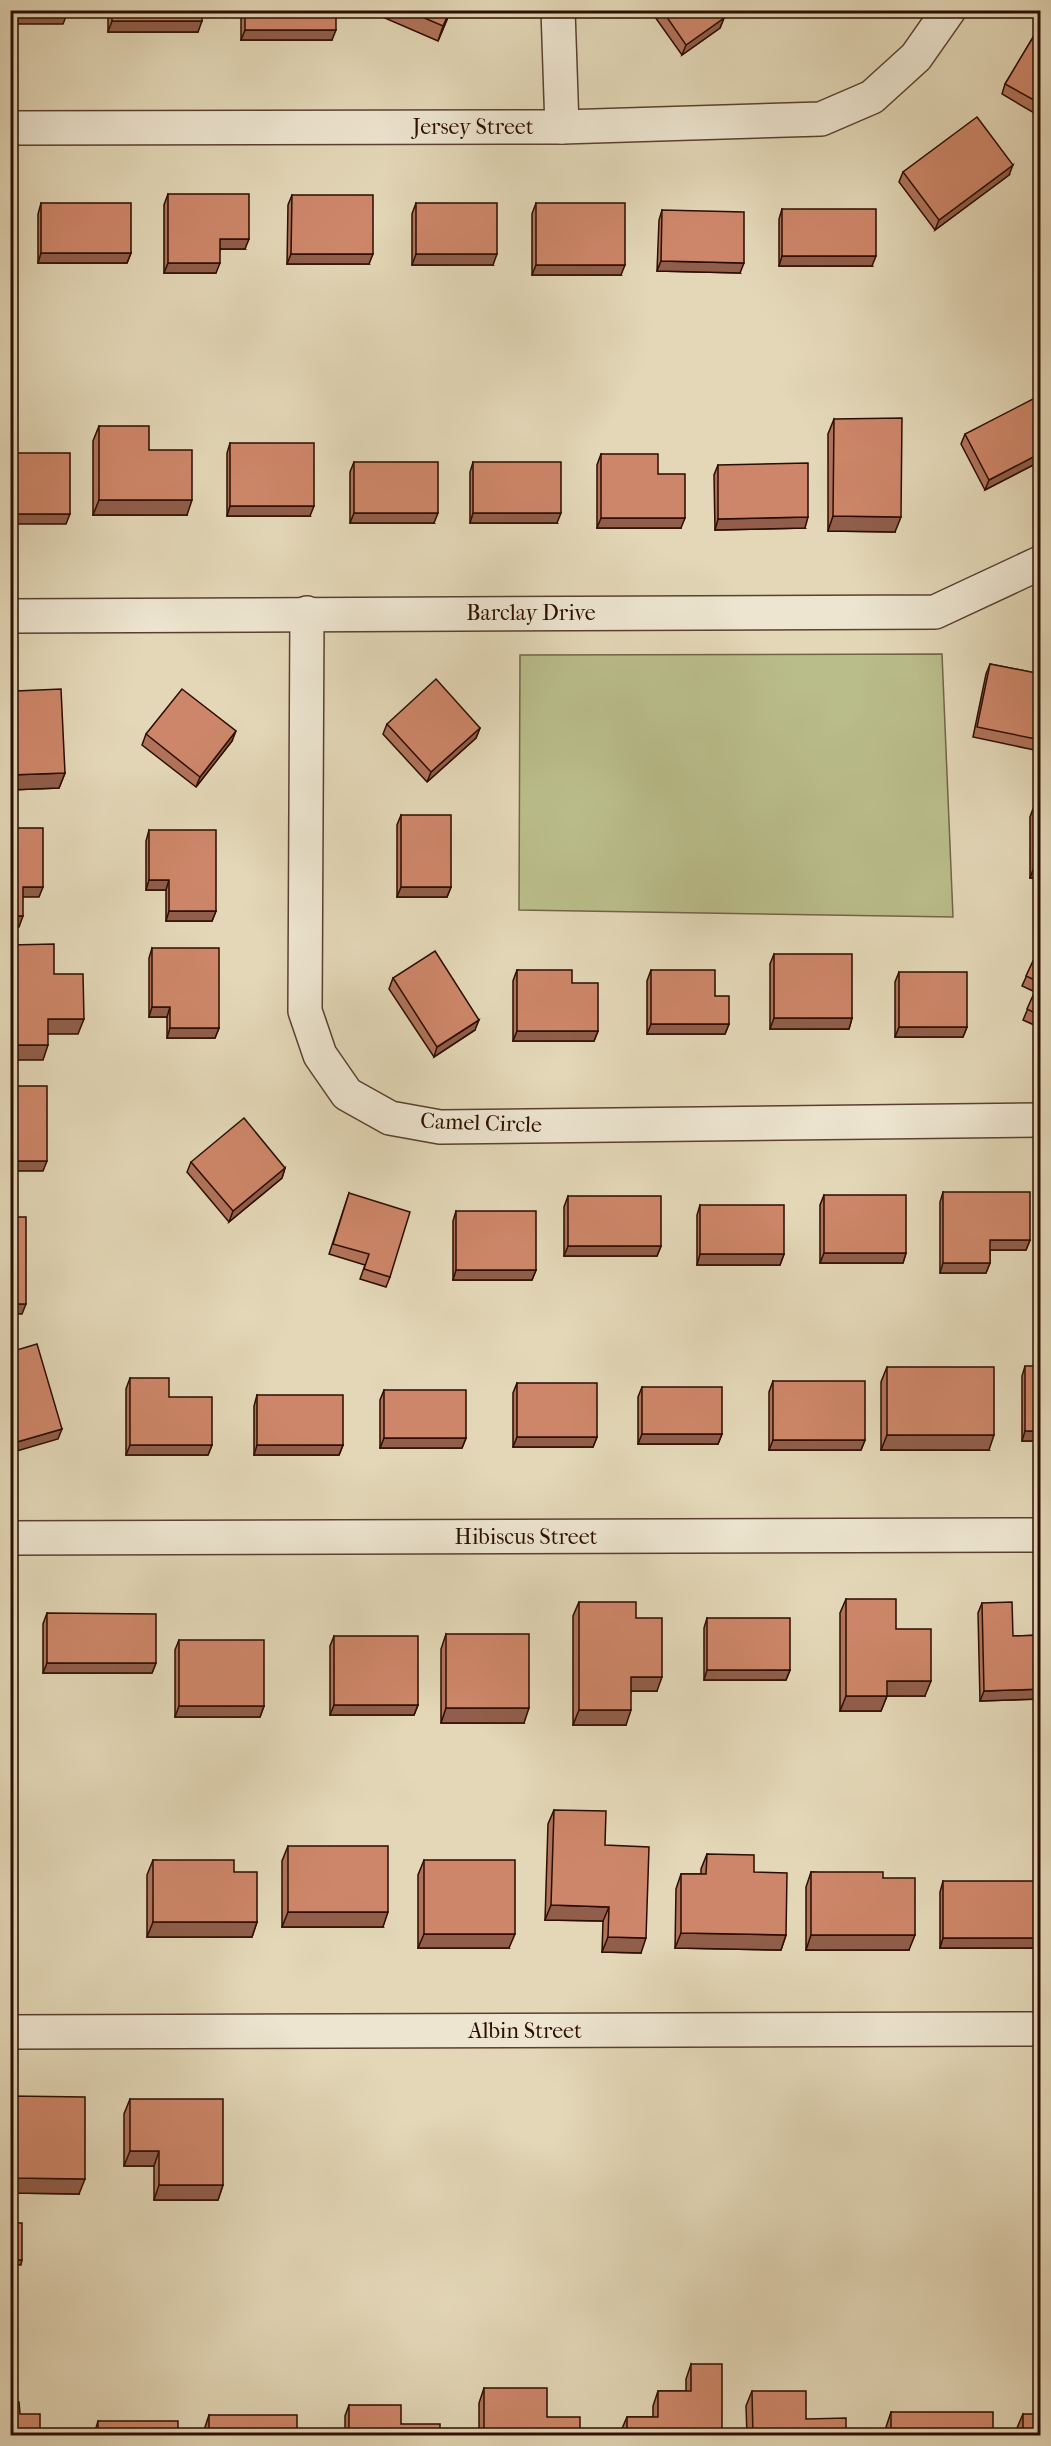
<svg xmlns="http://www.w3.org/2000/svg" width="1051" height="2446" font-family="'IM FELL French Canon',serif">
<rect width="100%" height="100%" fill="#e3d7b7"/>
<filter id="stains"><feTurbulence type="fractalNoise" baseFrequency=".00333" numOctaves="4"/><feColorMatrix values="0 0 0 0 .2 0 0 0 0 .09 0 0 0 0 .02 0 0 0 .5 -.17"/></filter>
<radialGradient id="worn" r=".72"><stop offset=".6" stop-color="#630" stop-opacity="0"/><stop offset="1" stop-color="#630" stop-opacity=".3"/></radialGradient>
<polygon fill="#b9bd8a" stroke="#726546" stroke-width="1.5" points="942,654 953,917 519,910 520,655"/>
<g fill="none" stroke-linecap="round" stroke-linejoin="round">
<g stroke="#5a402e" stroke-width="36">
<g id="minor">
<polyline points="558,10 562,127"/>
<polyline points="10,128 562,127 821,119 872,97 916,57 949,10"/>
<polyline points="307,613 305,1011 320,1055 347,1094 390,1118 440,1127 1040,1120"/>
<polyline points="10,616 935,612 1040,563"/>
<polyline points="10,1538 1040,1535"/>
<polyline points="10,2032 1040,2029"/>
</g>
</g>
<use href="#minor" stroke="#ede5d0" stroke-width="33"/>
</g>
<g fill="#b0735a" stroke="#2c0d01" stroke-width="1.5">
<polygon points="108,10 202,10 198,32 108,32"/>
<polygon points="241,10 336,10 332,40 241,40"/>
<polygon points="371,10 451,10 438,41 371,12"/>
<polygon points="650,10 719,10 724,18 720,28 682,55"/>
<polygon points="1041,24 1041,117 1002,94 1005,84"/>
<polygon points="903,172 1009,175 935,230 899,182"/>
<polygon points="168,194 245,249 220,249 216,273 164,273 164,205"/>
<polygon points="292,195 369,264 287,264 288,205"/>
<polygon points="41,203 131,253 127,263 38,263 38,214"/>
<polygon points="416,203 493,265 412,265 412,214"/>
<polygon points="536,203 621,275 532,275 532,214"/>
<polygon points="782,209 872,266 779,266 779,219"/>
<polygon points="662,210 740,273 657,271 659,220"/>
<polygon points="1041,413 1041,461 985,490 961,444 965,434"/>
<polygon points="834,419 895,532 828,531 828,434"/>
<polygon points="99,426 149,450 187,515 93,515 93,441"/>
<polygon points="230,443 310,516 227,516 227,453"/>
<polygon points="601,454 658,474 681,528 597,528 597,465"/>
<polygon points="354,462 434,523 350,523 350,472"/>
<polygon points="473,462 557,523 470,523 470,472"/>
<polygon points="718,465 805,528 715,530 714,475"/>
<polygon points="990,664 1041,674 1041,746 1039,751 973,737 986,674"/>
<polygon points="16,691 65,773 59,788 10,790 11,707"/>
<polygon points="387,724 480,728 476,738 427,782 383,734"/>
<polygon points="146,734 232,741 196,787 142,745"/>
<polygon points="1034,806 1041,878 1030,878 1030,817"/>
<polygon points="401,815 451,887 447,897 397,897 397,825"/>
<polygon points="149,830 216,911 212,921 166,921 166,890 146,890 146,841"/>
<polygon points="1041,944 1041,1028 1023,1020 1035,992 1022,986"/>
<polygon points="152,948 219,1028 215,1038 167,1038 167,1017 149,1017 149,958"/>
<polygon points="774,954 852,1018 849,1029 770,1029 770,964"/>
<polygon points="517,970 572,983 598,1031 594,1041 513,1041 513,981"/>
<polygon points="651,970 715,996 729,1024 725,1034 647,1034 647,981"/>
<polygon points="899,972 967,1027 963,1037 895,1037 895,982"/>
<polygon points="393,978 475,1030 434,1057 389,989"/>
<polygon points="191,1162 285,1168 282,1178 229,1222 187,1172"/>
<polygon points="943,1192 1030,1240 1026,1250 990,1250 990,1263 986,1273 940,1273 940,1202"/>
<polygon points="349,1193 390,1277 386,1287 360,1279 365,1265 329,1254"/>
<polygon points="824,1195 906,1253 903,1263 820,1263 820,1205"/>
<polygon points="568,1196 661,1246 657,1256 564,1256 564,1207"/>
<polygon points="700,1205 784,1254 780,1265 697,1265 697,1215"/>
<polygon points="456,1211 536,1270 532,1280 453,1280 453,1221"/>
<polygon points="1025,1366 1041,1441 1022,1441 1022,1376"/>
<polygon points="887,1367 989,1450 881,1450 881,1382"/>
<polygon points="130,1378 169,1397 212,1445 208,1455 126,1455 126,1389"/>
<polygon points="773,1381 865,1440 861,1450 769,1450 769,1392"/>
<polygon points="517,1383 597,1437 593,1447 513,1447 513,1393"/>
<polygon points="642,1387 722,1434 718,1444 638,1444 638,1397"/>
<polygon points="384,1390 466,1438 462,1448 380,1448 380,1400"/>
<polygon points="257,1395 343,1445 339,1455 254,1455 254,1406"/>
<polygon points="846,1599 896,1629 925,1696 887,1696 881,1711 840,1711 840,1613"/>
<polygon points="579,1602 636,1618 657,1691 631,1691 626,1725 573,1725 573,1616"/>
<polygon points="982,1603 1013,1636 1041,1635 1041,1699 980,1701 978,1613"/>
<polygon points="47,1613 156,1663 152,1673 43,1673 43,1624"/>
<polygon points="707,1618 790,1670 786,1680 704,1680 704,1628"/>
<polygon points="446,1634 524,1723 441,1723 441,1649"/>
<polygon points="334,1636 418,1705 414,1715 330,1715 330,1646"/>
<polygon points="179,1640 264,1706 260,1717 175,1717 175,1650"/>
<polygon points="554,1810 605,1845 641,1953 602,1952 603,1921 545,1920 548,1824"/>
<polygon points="288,1846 383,1927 282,1927 282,1861"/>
<polygon points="707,1854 754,1872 786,1935 781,1950 675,1948 676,1889 681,1874 701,1874 701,1869"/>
<polygon points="153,1860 234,1872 257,1922 252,1937 147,1937 147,1875"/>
<polygon points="424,1860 509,1948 418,1948 418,1875"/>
<polygon points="811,1872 883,1878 909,1950 806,1950 806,1887"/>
<polygon points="943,1881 1041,1948 940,1948 940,1892"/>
<polygon points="10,2096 79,2194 10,2193"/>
<polygon points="130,2099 223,2185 218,2200 154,2200 154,2166 124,2166 124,2114"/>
<polygon points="691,2364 722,2436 621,2436 621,2431 627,2417 653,2417 653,2406 658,2391 686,2391 686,2379"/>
<polygon points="484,2388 547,2417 580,2436 479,2436 479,2403"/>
<polygon points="752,2391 806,2419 846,2436 747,2436 746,2406"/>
<polygon points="349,2405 401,2424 440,2436 345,2436 345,2416"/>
<polygon points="891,2412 993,2436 886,2436 886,2427"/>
<polygon points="1023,2414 1041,2436 1017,2436 1017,2428"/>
<polygon points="209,2415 297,2436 204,2436 204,2430"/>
<polygon points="98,2421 178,2436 95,2436 95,2431"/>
</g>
<g fill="#905e4a" stroke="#2c0d01" stroke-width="1.5">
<polygon points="450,10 451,10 438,41 443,26"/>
<polygon points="10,14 67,14 63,24 10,24"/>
<polygon points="724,18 720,28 682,55 686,45"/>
<polygon points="112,21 202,21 198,32 108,32"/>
<polygon points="245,30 336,30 332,40 241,40"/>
<polygon points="1013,165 1009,175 935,230 939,220"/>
<polygon points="220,239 249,239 245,249 216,249"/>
<polygon points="41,253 131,253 127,263 38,263"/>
<polygon points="291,254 373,254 369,264 287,264"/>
<polygon points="416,254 497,254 493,265 412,265"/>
<polygon points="782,256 876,256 872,266 779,266"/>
<polygon points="661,261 744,263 740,273 657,271"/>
<polygon points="168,263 220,263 216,273 164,273"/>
<polygon points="536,265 625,265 621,275 532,275"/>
<polygon points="1041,453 1041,461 985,490 989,480"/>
<polygon points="99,500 192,500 187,515 93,515"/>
<polygon points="230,506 314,506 310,516 227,516"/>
<polygon points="354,513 438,513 434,523 350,523"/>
<polygon points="473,513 561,513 557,523 470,523"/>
<polygon points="10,514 70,514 66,524 10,524"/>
<polygon points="833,516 901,517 895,532 828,531"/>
<polygon points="808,517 805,528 715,530 718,519"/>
<polygon points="601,518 685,518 681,528 597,528"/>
<polygon points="480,728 476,738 427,782 431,772"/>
<polygon points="236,731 232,741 196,787 200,777"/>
<polygon points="65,773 59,788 10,790 10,775"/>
<polygon points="1034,867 1041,867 1041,878 1030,878"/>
<polygon points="149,880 169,880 166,890 146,890"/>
<polygon points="23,887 43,887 39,897 19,897"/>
<polygon points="401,887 451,887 447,897 397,897"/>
<polygon points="169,911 216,911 212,921 166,921"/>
<polygon points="10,916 23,916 19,927 10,927"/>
<polygon points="152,1007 170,1007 167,1017 149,1017"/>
<polygon points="774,1018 852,1018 849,1029 770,1029"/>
<polygon points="48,1019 84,1019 78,1034 43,1034"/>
<polygon points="479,1020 475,1030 434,1057 437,1047"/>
<polygon points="651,1024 729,1024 725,1034 647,1034"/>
<polygon points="899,1027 967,1027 963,1037 895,1037"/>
<polygon points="170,1028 219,1028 215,1038 167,1038"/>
<polygon points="517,1031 598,1031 594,1041 513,1041"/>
<polygon points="10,1045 48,1045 43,1060 10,1060"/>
<polygon points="10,1161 47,1161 43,1171 10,1171"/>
<polygon points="285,1168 282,1178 229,1222 233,1211"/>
<polygon points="990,1240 1030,1240 1026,1250 986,1250"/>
<polygon points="568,1246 661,1246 657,1256 564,1256"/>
<polygon points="824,1253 906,1253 903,1263 820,1263"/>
<polygon points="700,1254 784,1254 780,1265 697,1265"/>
<polygon points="943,1263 990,1263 986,1273 940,1273"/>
<polygon points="456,1270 536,1270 532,1280 453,1280"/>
<polygon points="10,1304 26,1304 22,1314 10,1314"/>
<polygon points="62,1429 58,1439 10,1453 10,1444"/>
<polygon points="1025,1431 1041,1431 1041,1441 1022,1441"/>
<polygon points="642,1434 722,1434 718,1444 638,1444"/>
<polygon points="887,1435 994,1435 989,1450 881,1450"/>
<polygon points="517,1437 597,1437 593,1447 513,1447"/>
<polygon points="384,1438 466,1438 462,1448 380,1448"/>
<polygon points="773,1440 865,1440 861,1450 769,1450"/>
<polygon points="130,1445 212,1445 208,1455 126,1455"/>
<polygon points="257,1445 343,1445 339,1455 254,1455"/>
<polygon points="47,1663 156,1663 152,1673 43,1673"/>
<polygon points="707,1670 790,1670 786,1680 704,1680"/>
<polygon points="631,1677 662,1677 657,1691 626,1691"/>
<polygon points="887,1681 931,1681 925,1696 881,1696"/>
<polygon points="1041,1689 1041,1699 980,1701 984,1691"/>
<polygon points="846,1696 887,1696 881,1711 840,1711"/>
<polygon points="334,1705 418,1705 414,1715 330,1715"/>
<polygon points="179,1706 264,1706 260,1717 175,1717"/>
<polygon points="446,1708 529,1708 524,1723 441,1723"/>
<polygon points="579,1710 631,1710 626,1725 573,1725"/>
<polygon points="551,1905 609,1907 603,1921 545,1920"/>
<polygon points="288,1912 388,1912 383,1927 282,1927"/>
<polygon points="153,1922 257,1922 252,1937 147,1937"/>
<polygon points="681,1933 786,1935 781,1950 675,1948"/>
<polygon points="424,1934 515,1934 509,1948 418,1948"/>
<polygon points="811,1935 915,1935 909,1950 806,1950"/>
<polygon points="608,1937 646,1938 641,1953 602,1952"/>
<polygon points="943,1938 1041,1938 1041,1948 940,1948"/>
<polygon points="130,2151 159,2151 154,2166 124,2166"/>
<polygon points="13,2178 85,2179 79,2194 10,2193 10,2184"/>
<polygon points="159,2185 223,2185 218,2200 154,2200"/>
<polygon points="10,2260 22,2260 21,2265 10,2265"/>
</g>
<g fill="#cd8669" stroke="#2c0d01" stroke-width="1.5">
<rect x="10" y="10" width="57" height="4"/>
<rect x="112" y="10" width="90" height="11"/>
<rect x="245" y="10" width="91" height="20"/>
<polygon points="406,10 450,10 443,26"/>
<polygon points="662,10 719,10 724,18 686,45"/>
<polygon points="1041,24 1041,104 1005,84"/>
<polygon points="977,117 1013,165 939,220 903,172"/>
<polygon points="168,194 249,194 249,239 220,239 220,263 168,263"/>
<polygon points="292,195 373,195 373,254 291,254"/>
<rect x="41" y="203" width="90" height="50"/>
<rect x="416" y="203" width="81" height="51"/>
<rect x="536" y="203" width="89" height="62"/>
<rect x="782" y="209" width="94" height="47"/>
<polygon points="662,210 744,212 744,263 661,261"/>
<polygon points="1033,399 1041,413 1041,453 989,480 965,434"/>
<polygon points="902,418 901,517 833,516 834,419"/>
<polygon points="99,426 149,426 149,450 192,450 192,500 99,500"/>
<rect x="230" y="443" width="84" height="63"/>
<rect x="10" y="453" width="60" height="61"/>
<polygon points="601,454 658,454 658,474 685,474 685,518 601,518"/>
<rect x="354" y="462" width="84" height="51"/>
<rect x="473" y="462" width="88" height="51"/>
<polygon points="808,463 808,517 718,519 718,465"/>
<polygon points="990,664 1041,674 1041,740 977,727"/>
<polygon points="436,679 480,728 431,772 387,724"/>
<polygon points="61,689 65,773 10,775 10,707 16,706 16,691"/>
<polygon points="182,689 236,731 200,777 146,734"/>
<rect x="1034" y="806" width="7" height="61"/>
<rect x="401" y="815" width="50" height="72"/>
<polygon points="10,828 43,828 43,887 23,887 23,916 10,916"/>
<polygon points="149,830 216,830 216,911 169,911 169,880 149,880"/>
<polygon points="54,944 54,974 83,974 84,1019 48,1019 48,1045 10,1045 10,945"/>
<polygon points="1041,944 1041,1016 1027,1009 1039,982 1026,976"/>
<polygon points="152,948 219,948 219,1028 170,1028 170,1007 152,1007"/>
<polygon points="435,951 479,1020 437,1047 393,978"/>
<rect x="774" y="954" width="78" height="64"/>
<polygon points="517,970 572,970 572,983 598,983 598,1031 517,1031"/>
<polygon points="651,970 715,970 715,996 729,996 729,1024 651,1024"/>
<rect x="899" y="972" width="68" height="55"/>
<rect x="10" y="1086" width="37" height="75"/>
<polygon points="244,1118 285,1168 233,1211 191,1162"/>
<polygon points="943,1192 1030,1192 1030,1240 990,1240 990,1263 943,1263"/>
<polygon points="349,1193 410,1212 390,1277 364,1269 369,1254 333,1244"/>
<rect x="824" y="1195" width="82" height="58"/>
<rect x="568" y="1196" width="93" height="50"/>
<rect x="700" y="1205" width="84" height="49"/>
<rect x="456" y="1211" width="80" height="59"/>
<rect x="10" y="1217" width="16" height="87"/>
<polygon points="37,1344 62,1429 10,1444 10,1352"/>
<rect x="1025" y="1366" width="16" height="65"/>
<rect x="887" y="1367" width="107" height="68"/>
<polygon points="130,1378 169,1378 169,1397 212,1397 212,1445 130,1445"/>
<rect x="773" y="1381" width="92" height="59"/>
<rect x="517" y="1383" width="80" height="54"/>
<rect x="642" y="1387" width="80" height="47"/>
<rect x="384" y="1390" width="82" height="48"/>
<rect x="257" y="1395" width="86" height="50"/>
<polygon points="846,1599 896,1599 896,1629 931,1629 931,1681 887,1681 887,1696 846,1696"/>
<polygon points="579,1602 636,1602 636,1618 662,1618 662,1677 631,1677 631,1710 579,1710"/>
<polygon points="1012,1602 1013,1636 1041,1635 1041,1689 984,1691 982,1603"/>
<rect x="10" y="1604" width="3" height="58"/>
<polygon points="47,1613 156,1614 156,1663 47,1663"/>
<rect x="707" y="1618" width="83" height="52"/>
<rect x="446" y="1634" width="83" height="74"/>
<rect x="334" y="1636" width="84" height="69"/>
<rect x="179" y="1640" width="85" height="66"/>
<polygon points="554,1810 606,1811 605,1845 649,1847 646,1938 608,1937 609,1907 551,1905"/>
<rect x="288" y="1846" width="100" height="66"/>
<polygon points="707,1854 754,1855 754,1872 787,1873 786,1935 681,1933 681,1874 706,1874"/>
<polygon points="153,1860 234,1860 234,1872 257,1872 257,1922 153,1922"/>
<rect x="424" y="1860" width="91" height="74"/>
<polygon points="811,1872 883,1872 883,1878 915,1878 915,1935 811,1935"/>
<rect x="943" y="1881" width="98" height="57"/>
<polygon points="10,2096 85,2097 85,2179 13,2178 13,2150 10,2150"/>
<polygon points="130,2099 223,2099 223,2185 159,2185 159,2151 130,2151"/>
<rect x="10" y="2223" width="12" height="37"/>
<polygon points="691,2364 722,2364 722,2436 627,2436 627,2417 658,2417 658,2391 691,2391"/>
<polygon points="484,2388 547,2388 547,2417 580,2417 580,2436 484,2436"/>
<polygon points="752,2391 806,2391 806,2419 846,2418 846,2436 753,2436"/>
<polygon points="10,2402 19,2402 20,2414 40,2414 40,2436 10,2436"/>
<polygon points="349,2405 401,2405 401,2424 440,2424 440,2436 349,2436"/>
<rect x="891" y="2412" width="102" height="24"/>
<rect x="1023" y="2414" width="18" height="22"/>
<rect x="209" y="2415" width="88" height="21"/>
<rect x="98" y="2421" width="80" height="15"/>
</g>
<g text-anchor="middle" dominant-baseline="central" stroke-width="6" stroke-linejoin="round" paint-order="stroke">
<g font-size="22" fill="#2c0d01" stroke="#ede5d0">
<text x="473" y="127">Jersey Street</text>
<text x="531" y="613">Barclay Drive</text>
<text transform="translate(481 1123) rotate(2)">Camel Circle</text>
<text x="526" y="1537">Hibiscus Street</text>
<text x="525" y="2031">Albin Street</text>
</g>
</g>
<rect width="1051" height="2446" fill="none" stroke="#e3d7b7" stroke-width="36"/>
<rect x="12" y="12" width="1027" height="2422" fill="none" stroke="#2c0d01" stroke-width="3"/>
<rect x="18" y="18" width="1015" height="2410" fill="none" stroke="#2c0d01" stroke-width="1.5"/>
<rect width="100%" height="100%" filter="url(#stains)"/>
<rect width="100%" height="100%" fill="url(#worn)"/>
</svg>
